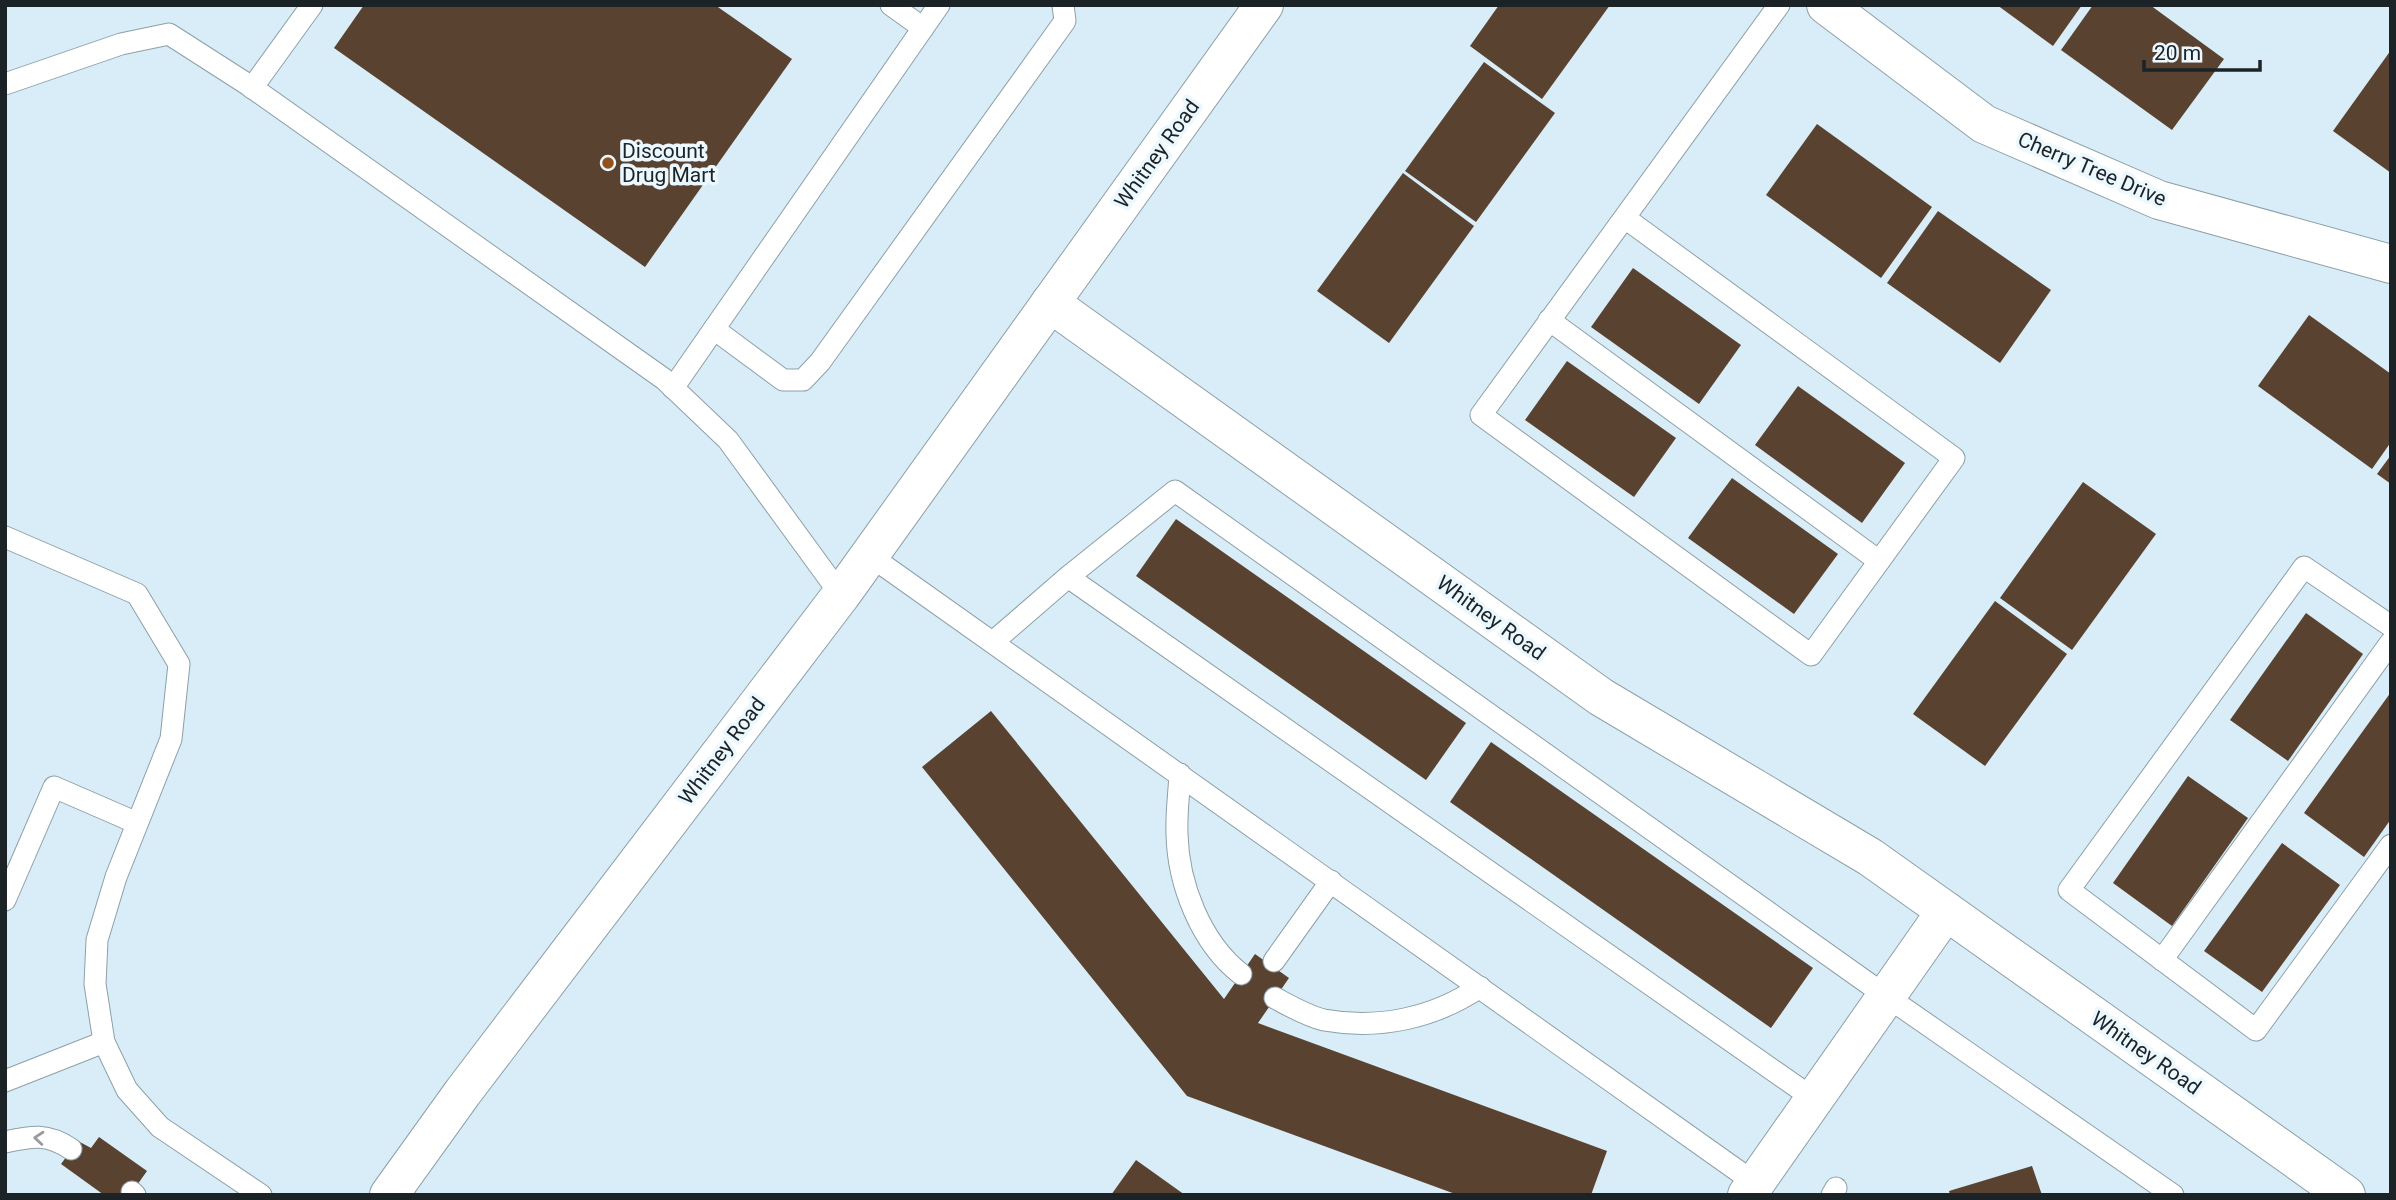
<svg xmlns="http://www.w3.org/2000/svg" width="2396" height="1200" font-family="Roboto,sans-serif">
<rect width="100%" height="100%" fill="#d8edf7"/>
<g fill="#5a4230">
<polygon points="364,5 715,5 792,59 645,267 334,48"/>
<polygon points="1499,5 1610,5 1542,99 1470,46"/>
<polygon points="1997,5 2082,5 2053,46"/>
<polygon points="2093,5 2150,5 2224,59 2172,130 2061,50"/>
<polygon points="2391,50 2391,173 2333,131"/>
<polygon points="1484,62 1555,113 1476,222 1405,171"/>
<polygon points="1817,124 1932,207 1881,278 1766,195"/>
<polygon points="1403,173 1474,226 1389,343 1317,291"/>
<polygon points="1938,211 2051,290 2000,363 1887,283"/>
<polygon points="1633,268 1741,345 1699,404 1591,327"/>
<polygon points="2309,315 2391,374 2391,442 2372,469 2258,386"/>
<polygon points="1567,361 1676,438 1634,497 1525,420"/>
<polygon points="1798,386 1905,463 1862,523 1755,445"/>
<polygon points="2391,455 2391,484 2377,474"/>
<polygon points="1732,478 1838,554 1794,614 1688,538"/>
<polygon points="2083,482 2156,534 2072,650 2000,598"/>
<polygon points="1176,519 1466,723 1426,780 1136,576"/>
<polygon points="1995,601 2067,654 1985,766 1913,714"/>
<polygon points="2306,613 2363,654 2288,761 2230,720"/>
<polygon points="2391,692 2391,819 2364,857 2304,813"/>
<polygon points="991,711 1224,999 1255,954 1289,978 1258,1023 1607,1151 1591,1195 1458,1195 1187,1096 922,767"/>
<polygon points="1491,742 1813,968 1771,1028 1450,802"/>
<polygon points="2188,776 2248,818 2172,926 2113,883"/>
<polygon points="2282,843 2340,885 2262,992 2204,951"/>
<polygon points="99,1137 147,1171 130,1195 104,1195 61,1164 78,1141 91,1148"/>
<polygon points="1136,1160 1185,1195 1111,1195"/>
<polygon points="2032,1166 2042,1195 1950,1195 1949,1191"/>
</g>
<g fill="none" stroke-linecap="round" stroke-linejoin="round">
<g stroke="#8da0aa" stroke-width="23">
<g id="service">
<polyline points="891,5 923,28"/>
<polyline points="5,84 121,44 169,34 247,84 664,379 728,440 841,595"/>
<polyline points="252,88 312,5"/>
<polyline points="1625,218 1954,458 1811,655 1481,415 1779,5"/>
<polyline points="1549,320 1879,561"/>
<polyline points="714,329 783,380 803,380 820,362 1065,21 1063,5"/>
<polyline points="673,388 939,5"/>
<polyline points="5,537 137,594 179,664 171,739 116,877 97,940 95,984 104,1042 127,1090 160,1127 261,1195"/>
<polyline points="869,555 1755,1183"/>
<polyline points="1068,577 1814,1099"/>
<polyline points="2391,626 2304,567 2069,890 2256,1030 2391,845"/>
<polyline points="993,642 1068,577 1175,491 1886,996 2173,1195"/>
<path d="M1180 774C1179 794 1176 814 1177 834 1178 884 1201 943 1241 974"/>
<polyline points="5,900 54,787 137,823"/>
<polyline points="2162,960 2391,642"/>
<polyline points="1274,961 1331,881"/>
<path d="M1275 998C1290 1006 1307 1016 1324 1020 1379 1030 1434 1018 1480 987"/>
<polyline points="5,1081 104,1042"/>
<path d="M5 1142C32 1136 47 1133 71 1149"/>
<polyline points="132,1192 135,1195"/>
<polyline points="1832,1195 1836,1188"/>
</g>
</g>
<g stroke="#8da0aa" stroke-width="40">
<g id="minor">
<polyline points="1826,5 1984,124 2159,200 2391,264"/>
<polyline points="1050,303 1601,697 1870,857 2346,1195"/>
<polyline points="1747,1195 1946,911"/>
</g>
</g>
<g stroke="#8da0aa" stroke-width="40">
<polyline id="tertiary" points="389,1195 463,1092 841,595 1264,5"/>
</g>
<use href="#service" stroke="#fff" stroke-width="21"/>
<use href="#minor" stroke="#fff" stroke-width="38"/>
<use href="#tertiary" stroke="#fff" stroke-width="38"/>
</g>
<defs><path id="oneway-chevron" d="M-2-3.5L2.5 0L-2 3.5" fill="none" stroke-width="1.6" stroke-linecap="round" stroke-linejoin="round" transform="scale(1.75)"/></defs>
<use stroke="#999c9e" href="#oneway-chevron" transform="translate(39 1138) rotate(-175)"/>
<circle fill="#92521c" stroke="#ecf8ff" stroke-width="2.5" cx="608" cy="163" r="7"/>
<g text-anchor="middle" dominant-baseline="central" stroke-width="7" stroke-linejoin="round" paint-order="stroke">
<g font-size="21" fill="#1c2327" stroke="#ecf8ff" text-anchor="start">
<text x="622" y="151">Discount<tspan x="622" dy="24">Drug Mart</tspan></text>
</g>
<g font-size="21" fill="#1c2327" stroke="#ecf8ff">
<text transform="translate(1157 154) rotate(-54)">Whitney Road</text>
<text transform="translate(2092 169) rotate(23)">Cherry Tree Drive</text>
<text transform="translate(1491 618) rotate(36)">Whitney Road</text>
<text transform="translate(722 751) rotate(-53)">Whitney Road</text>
<text transform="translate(2146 1053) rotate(35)">Whitney Road</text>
</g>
</g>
<rect width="2396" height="1200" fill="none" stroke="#1c2327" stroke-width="14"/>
<path d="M2144 60v10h116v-10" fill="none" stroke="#1c2327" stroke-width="3.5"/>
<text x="2154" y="60" font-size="21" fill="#1c2327" stroke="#ecf8ff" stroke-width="5" paint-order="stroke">20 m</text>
</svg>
